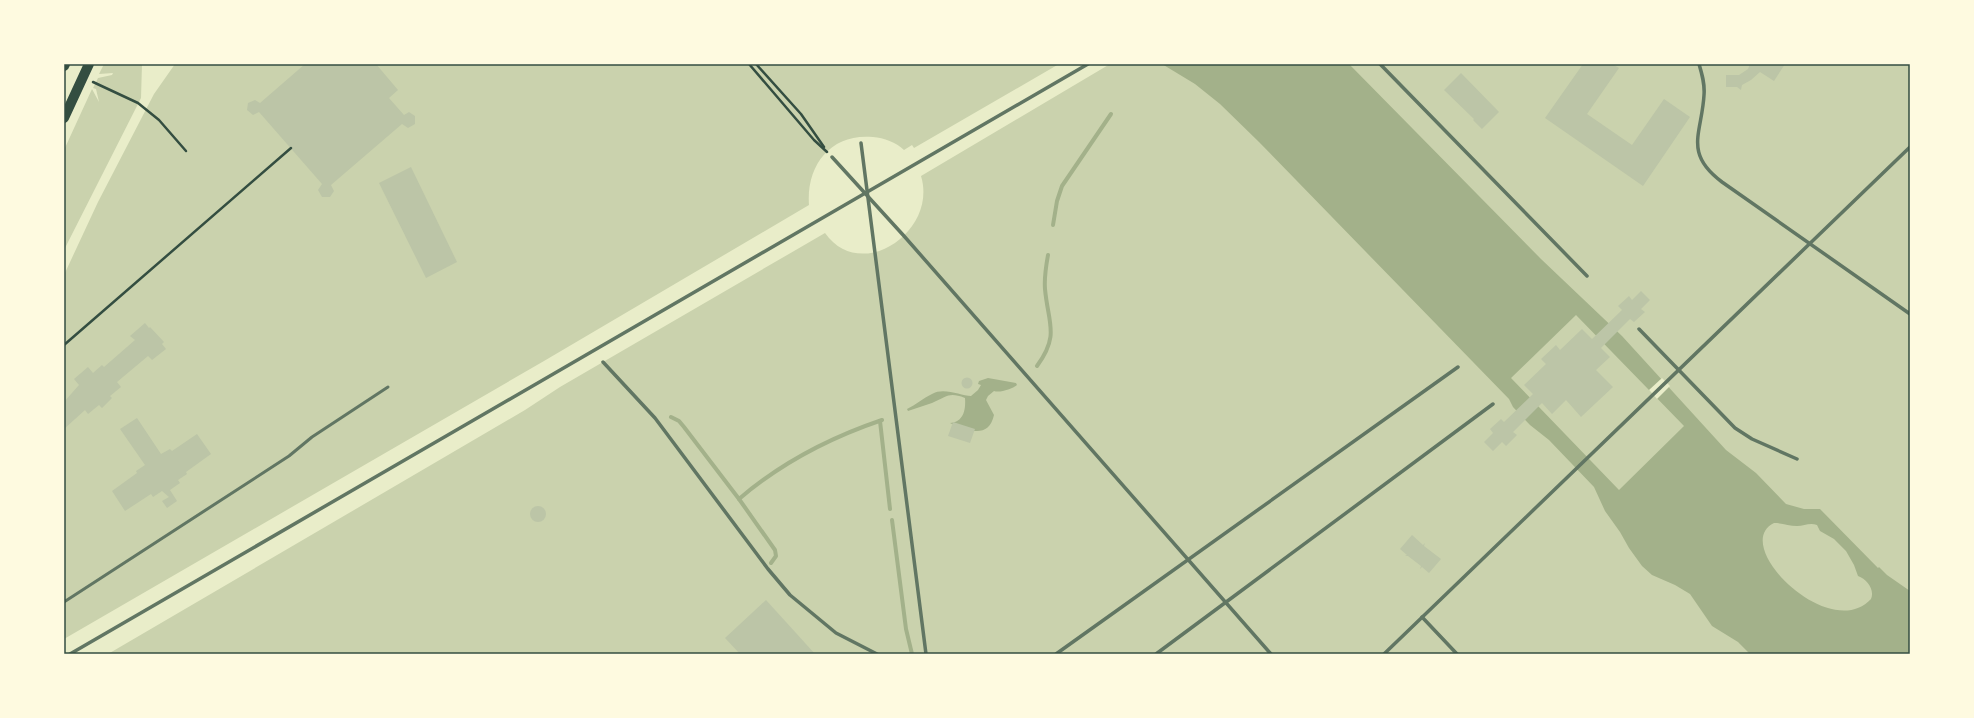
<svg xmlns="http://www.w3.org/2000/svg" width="1974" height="718" font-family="Cabin,sans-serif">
<rect width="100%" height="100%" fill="#e9edc9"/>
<g fill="#cad2ad">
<polygon points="104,64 142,64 141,98 64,250 64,150 92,89 99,102 96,89 93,88 98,78 112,75 113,73 99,74"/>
<path d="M175 64H1059L914 148 912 145 904 150C896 142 884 138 873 137 831 133 806 165 809 205L544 361 64 639V275L98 202 154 94Z"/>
<path d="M1110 64H1910V654H108L525 410 560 387 825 233C861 284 938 231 921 176Z"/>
</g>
<g fill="#a3b18a" fill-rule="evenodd">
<path d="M1162 64H1349L1541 259 1622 336 1726 450 1756 473 1786 504 1804 509H1820L1878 568 1879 567 1887 575 1910 591V654H1750L1738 642 1712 626 1690 594 1675 585 1652 575 1642 566 1629 548 1620 532 1605 511 1594 487 1549 440 1530 425 1513 407 1509 399 1259 142 1220 104 1195 84ZM1576 315 1684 426 1619 490 1511 378ZM1774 523C1783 523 1789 526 1797 526 1804 526 1810 522 1817 525L1820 531 1834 539 1846 551 1854 565 1858 576C1867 579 1875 590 1871 599 1830 644 1729 545 1774 523Z"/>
<path d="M988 378 1016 383 1017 385C1012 389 1000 393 994 391L988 396 986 400 994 415C989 437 972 433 950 423 963 422 966 411 965 398 949 392 948 396 932 403 924 406 916 408 908 411L907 409C916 405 923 398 932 394 944 387 961 396 971 396L978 390 981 385 978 384 979 381Z"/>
</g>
<polygon fill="#e9edc9" points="1662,378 1670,386 1657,399 1649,390"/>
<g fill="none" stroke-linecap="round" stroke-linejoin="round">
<g stroke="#a3b18a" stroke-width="4">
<polyline points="1053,225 1057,201 1062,186 1111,114"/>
<path d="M1037 366C1060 335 1048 323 1045 289 1044 277 1046 266 1048 255"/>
<path d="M671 417 679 421 684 427 739 499C782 462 829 438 882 420"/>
<polyline points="880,421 890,509"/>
<polyline points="739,499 775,550 776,556 771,563"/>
<polyline points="892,520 906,629 912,654"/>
</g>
</g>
<g fill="#bcc5a7">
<polygon points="305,64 376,64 398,90 389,98 404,115 409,112 415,116 415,124 408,128 402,124 331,185 334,191 330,197 322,197 318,190 322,184 259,112 253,115 247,110 248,103 255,100 260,103"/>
<polygon points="1583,64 1612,64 1619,68 1587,114 1632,145 1664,99 1690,117 1643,186 1545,118"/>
<polygon points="1750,64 1785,64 1774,81 1760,72 1751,80 1742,85 1741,90 1737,87 1726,87 1726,75 1739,75 1748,69"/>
<polygon points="1461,73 1499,112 1482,129 1473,120 1474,119 1444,90"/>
<polygon points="411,167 457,262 426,278 379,183"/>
<polygon points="1641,291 1650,300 1641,309 1645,312 1634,322 1630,319 1601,348 1610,357 1596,370 1613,387 1581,417 1566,400 1552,414 1542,403 1513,432 1517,435 1506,446 1502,442 1493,451 1484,442 1493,433 1490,429 1501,419 1504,422 1533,394 1524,385 1546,364 1541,359 1556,345 1560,350 1582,329 1592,339 1622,310 1618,306 1629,296 1632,300"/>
<polygon points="145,323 149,328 150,327 164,342 162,344 166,349 152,360 148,356 117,382 121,387 110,396 112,398 102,408 99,405 88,414 85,410 64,429 64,402 79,385 74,379 88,367 93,373 102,365 104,367 135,340 130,336"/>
<circle cx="967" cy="383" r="5.5"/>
<polygon points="137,418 161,454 170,449 172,451 197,434 211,454 186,472 187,474 178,480 180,483 170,490 177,501 167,508 162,501 169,497 162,491 153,497 151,494 125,511 112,491 137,473 136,471 145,465 120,429"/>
<polygon points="953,422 975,429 970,443 948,436"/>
<circle cx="538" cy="514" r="8"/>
<polygon points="1412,535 1423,545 1425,543 1424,546 1441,559 1429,573 1422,567 1420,569 1421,566 1408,556 1405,556 1407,555 1400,549"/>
<polygon points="766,600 786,622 815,654 740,654 725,638"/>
</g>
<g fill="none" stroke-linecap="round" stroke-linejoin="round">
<g stroke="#344e41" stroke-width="2.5">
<polyline points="749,64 814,140 827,152"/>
<polyline points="756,64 801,114 824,147"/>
<polyline points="93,82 138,103 159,120 186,151"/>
<polyline points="64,345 291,148"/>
</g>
<polyline stroke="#617663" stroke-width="3" points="64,602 289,456 312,437 388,387"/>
<g stroke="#617663" stroke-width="3.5">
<polyline points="1380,64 1587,276"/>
<path d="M1699 64C1702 74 1705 84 1704 95 1702 133 1683 153 1722 182L1910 314"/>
<polyline points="861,143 926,654"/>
<polyline points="832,157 904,236 1271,654"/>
<polyline points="1639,329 1735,428 1752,439 1797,459"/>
<polyline points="603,362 655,418 768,569 790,595 836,633 877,654"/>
<polyline points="1422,617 1457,654"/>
<polyline points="70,654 1088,64"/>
<polyline points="1056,654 1458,367"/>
<polyline points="1156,654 1493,404"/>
<polyline points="1384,654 1910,147"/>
</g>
<g stroke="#344e41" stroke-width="10">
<polyline points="64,66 65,64"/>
<polyline points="64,118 89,64"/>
</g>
</g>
<rect width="1974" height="718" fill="none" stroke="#fefae0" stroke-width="130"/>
<rect x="65" y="65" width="1844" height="588" fill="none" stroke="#344e41" stroke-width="1.5"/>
</svg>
